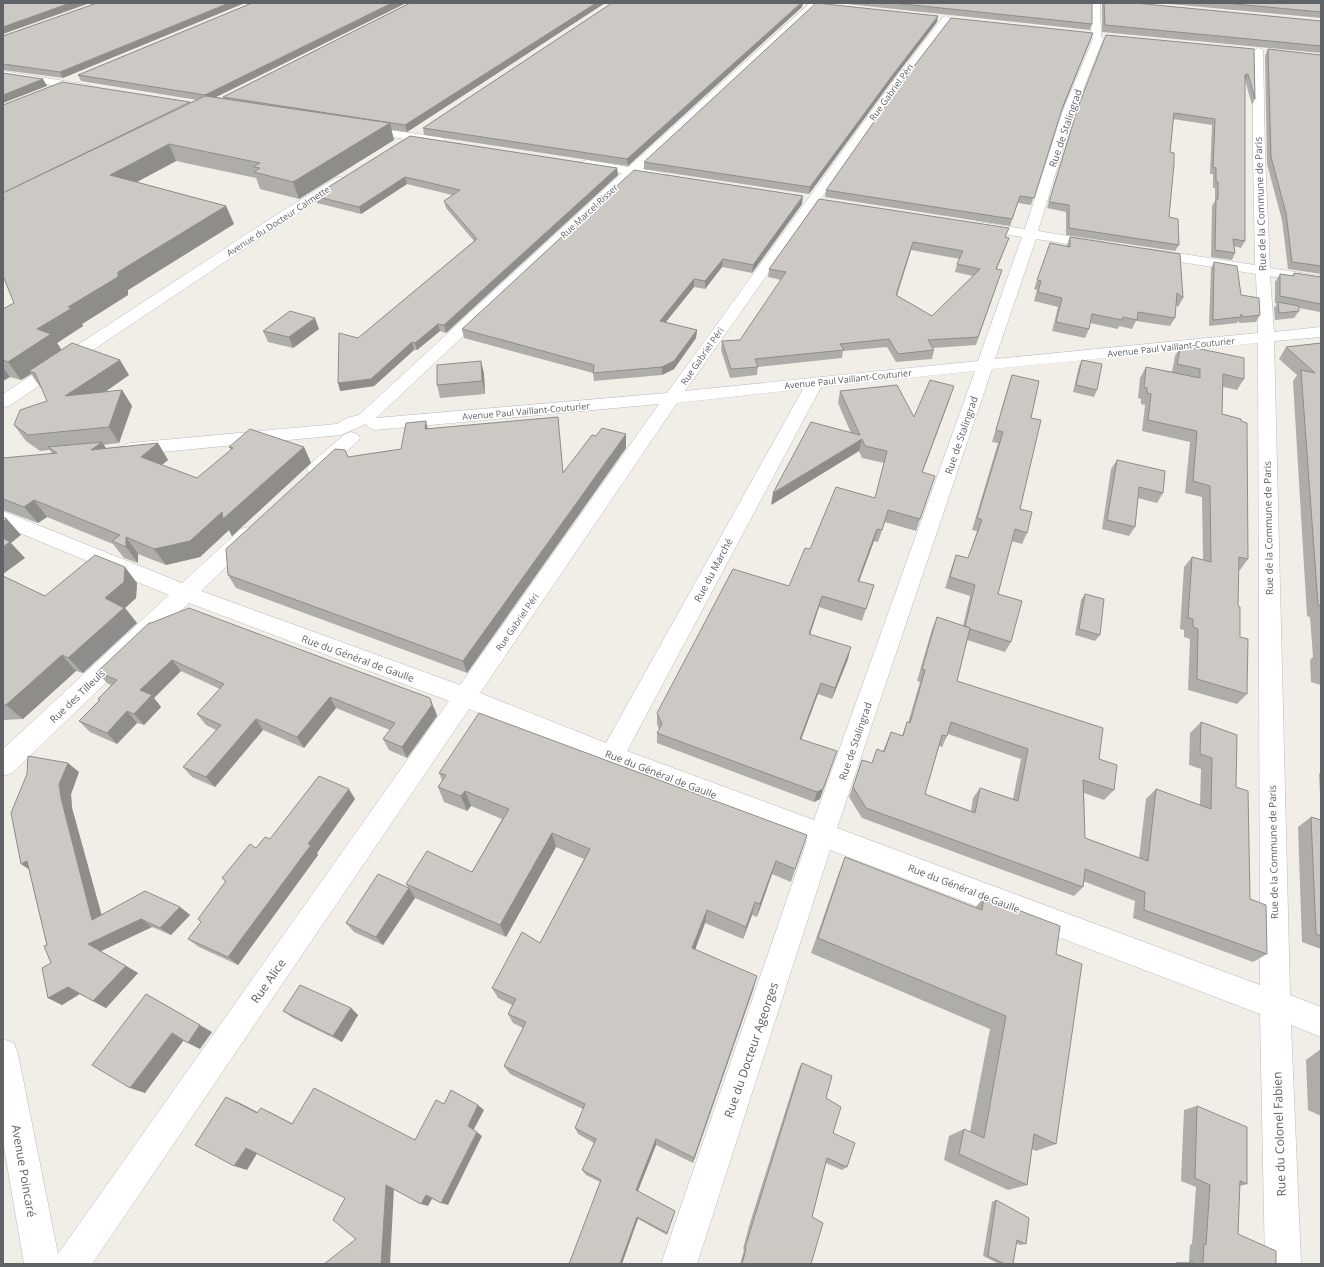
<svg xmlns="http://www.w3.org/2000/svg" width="1324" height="1267" font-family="'Open Sans',sans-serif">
<rect width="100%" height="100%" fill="#f1eee7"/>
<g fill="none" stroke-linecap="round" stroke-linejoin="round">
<g stroke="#b8babe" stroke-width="1">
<g id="minor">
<path d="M810 3H819L642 169 666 173 668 176 666 179 662 180 635 175 376 418 667 393 892 83 943 17 946 16 951 19 900 87 685 391 978 361 1022 237 978 230 973 229 971 226 973 223 978 222 1025 229 1062 113 1093 39 1091 35 1092 3H1100L1101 35 1103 39 1074 113 1038 231 1099 241 1104 242 1106 245 1104 248 1099 249 1036 239 995 359 1258 333 1256 274 1150 257 1145 256 1143 253 1145 250 1150 249 1255 265 1253 154V51L1258 48 1262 49 1263 51 1265 154 1270 268 1321 276V284L1270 276 1274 332 1321 327V337L1274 341 1290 995 1321 1007V1037L1291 1025 1301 1264H1265L1260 1014 830 850 697 1264H661L807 841 603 764 469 709 92 1264H24L3 1141V1039L14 1043 18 1054 58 1254 449 701 189 603 12 773 3 776V749L169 595 3 526V511L182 583 241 529 248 527 255 529 258 534 255 539 201 591 460 685 659 404 375 430 369 428 366 424 341 435 130 455 124 453 121 449 124 445 130 443 337 424 347 418 359 415 622 173 583 167 581 164 583 161 587 160 629 167ZM1258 343 1260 985 837 828 992 369ZM975 371 814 820 627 751 821 387ZM803 389 606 743 480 693 677 403Z"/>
<polygon points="3,71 89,85 94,88 89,91 3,77"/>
<polygon points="362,126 439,137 443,138 445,141 443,144 439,145 358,131 356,129 358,127"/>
<polygon points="340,177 344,178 346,181 344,184 286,221 9,406 3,407 3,394 276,215 336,178"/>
<polygon points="351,432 357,434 360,438 357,442 323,473 316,475 309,473 307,469 309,465 345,434"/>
</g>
</g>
<use href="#minor" fill="#fff" fill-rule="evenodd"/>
</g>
<g fill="#afada9" fill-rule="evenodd">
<polygon points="97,3 63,78 3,70 3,36"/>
<polygon points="252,3 406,3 216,97 224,98 223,97 410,3 605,3 407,132 391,130 394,140 299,199 260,189 256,178 176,161 137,182 226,206 234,224 128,290 128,295 82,324 83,326 57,343 62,350 129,375 105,392 122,390 132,406 119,443 103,445 106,448 158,443 168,460 162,465 197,478 231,450 229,447 304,447 311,463 232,536 229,530 200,557 166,565 138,554 138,563 124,558 113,544 47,517 38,523 3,510 3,458 52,454 50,450 40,451 26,441 14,425 47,401 42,388 40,387 31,374 21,380 10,377 3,381 3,309 14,303 191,102 197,100 81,81 78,75"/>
<polygon points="612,3 803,3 802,7 628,166 424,135 423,128"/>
<polygon points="838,3 1092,3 1092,24 1090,30"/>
<polygon points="1102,3 1135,3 1321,21 1321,53 1102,32"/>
<polygon points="1159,3 1321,3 1321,18"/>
<polygon points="937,22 891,82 809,194 644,169 644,162"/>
<polygon points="1093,33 1061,111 1031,205 1018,203 1010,226 825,197 826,190"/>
<polygon points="1254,49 1255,99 1252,105 1245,80 1245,241 1241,248 1234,246 1235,253 1232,260 1211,257 1212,206 1215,201 1215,188 1213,188 1213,174 1210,174 1212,125 1173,119 1170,152 1169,217 1179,245 1175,251 1066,235 1066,212 1047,208 1078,107"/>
<polygon points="1268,49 1321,55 1321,274 1288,269 1282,220 1267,164 1265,56"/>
<polygon points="410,136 617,168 618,175 446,333 440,331 417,350 414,350 374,386 340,391 358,338 474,241 446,208 444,201 452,195 407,184 361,214 317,203 314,196"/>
<path d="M819 199 1009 238 997 269 1002 270 976 345 933 348 934 350 932 359 896 362 887 347 843 351 842 358 758 367 757 375 730 378 721 350 722 341 740 340 781 280 768 277 769 269ZM911 250 960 259 957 264 955 272 973 276 932 316 897 296Z"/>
<polygon points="802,204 752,273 722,267 705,289 694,287 666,322 697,330 696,338 674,369 662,375 594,381 593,373 464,338 462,329"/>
<polygon points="1070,237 1180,254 1183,298 1178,307 1176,305 1175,318 1170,326 1136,321 1132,329 1119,326 1118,329 1090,323 1089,329 1085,338 1052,331 1058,307 1034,301 1037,290 1034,289 1050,243 1066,247"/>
<polygon points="1214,262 1241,295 1260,315 1256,322 1240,323 1238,321 1237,323 1209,326 1211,268"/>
<polygon points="1294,273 1321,277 1321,310 1320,312 1299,308 1299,311 1294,318 1275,320 1274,308 1277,304 1275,303 1275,282 1280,274 1292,276"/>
<polygon points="319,329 293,348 268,342 263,331"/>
<polygon points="1321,343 1321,685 1311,682 1310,660 1313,657 1310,617 1307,616 1293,381 1297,375 1279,359 1286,347"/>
<polygon points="1181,345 1244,379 1237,390 1223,387 1222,414 1248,559 1240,570 1238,570 1238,606 1240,637 1247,694 1237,704 1188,690 1190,639 1184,637 1184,630 1180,629 1184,567 1192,557 1203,560 1202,497 1185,493 1190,442 1142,431 1145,405 1141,404 1141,399 1138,398 1140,378 1146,367 1172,372 1175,356"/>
<polygon points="1082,360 1097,390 1094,397 1073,392 1079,366"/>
<polygon points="481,361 484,374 485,394 440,398 437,385"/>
<path d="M1012 375 1031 418 1020 509 1027 533 1022 544 1011 541 998 594 1011 642 1005 652 967 640 957 681 1099 759 1114 790 1104 800 1084 793 1085 838 1139 858 1146 799 1156 789 1200 805 1201 769 1189 765 1190 733 1201 722 1236 787 1250 899 1267 954 1253 962 1133 918 1135 901 1083 881V887L1074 896 862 818 849 797 862 760 872 763 877 749 883 751 891 732 902 736 907 722 908 723 920 682 917 681 932 629 937 617 963 626 970 596 945 588 952 566 956 555 968 558 977 531 972 530 998 443 992 442 1008 387ZM948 734 1021 759 1013 799 980 788 973 798 971 811 925 794 939 746 942 747Z"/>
<polygon points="840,391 914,417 950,398 922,473 935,476 916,531 885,522 878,542 874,541 859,581 870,597 862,621 819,607 810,635 848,659 832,699 818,694 801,740 820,799 814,802 657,743 657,733 659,729 657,724 657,713 789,586 810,549 875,498 884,463 862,458 859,451 771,505 851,433 838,403"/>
<polygon points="558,417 563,472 596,436 626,434 626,448 467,673 236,588 228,575 348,457 401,449 428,429"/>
<polygon points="1117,460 1163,493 1157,503 1138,498 1135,527 1129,536 1102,529 1111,469"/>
<polygon points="3,576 45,596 137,583 136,598 125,608 137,623 83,673 76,671 23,719 3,720"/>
<polygon points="1085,594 1100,635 1095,641 1075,635 1081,600"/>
<polygon points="151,623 435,709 437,716 407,758 389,750 383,739 390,730 336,708 304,748 263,730 215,787 192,777 183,767 216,730 206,725 197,714 220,689 181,671 154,698 161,707 144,725 137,723 117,744 90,732 79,721 99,700 98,699 111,685 107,683 97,672"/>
<polygon points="79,772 71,794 72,808 101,915 180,907 190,915 171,935 152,927 101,951 138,973 106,1008 80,994 62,1005 48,998 51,963 29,869"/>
<polygon points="1321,772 1321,815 1319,774"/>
<polygon points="439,773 802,850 791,882 772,874 757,917 752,915 743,939 705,923 695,950 754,987 693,1163 656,1145 638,1191 675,1211 667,1235 638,1219 600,1182 586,1175 582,1170 594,1143 578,1134 575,1128 583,1109 510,1074 504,1066 523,1028 513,1023 508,1014 512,1005 498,998 492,988 540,943 584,859 556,847 506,937 415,898 383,945 354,932 346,923 409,888 406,884 472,872 502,819 471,806 467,811 444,802 438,787 442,780"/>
<polygon points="355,799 317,853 318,855 238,965 199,947 188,939 201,922 226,882 222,878 256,848 270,839"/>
<polygon points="1311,817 1321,820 1321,949 1302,942 1298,827"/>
<polygon points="845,857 975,908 984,897 1056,954 1056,1144 1036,1151 1032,1149 1027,1185 1008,1190 944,1160 949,1136 964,1129 970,1132 990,1029 811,953 838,875"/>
<polygon points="351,1008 358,1015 342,1042 293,1018 283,1011"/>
<polygon points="1321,1049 1321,1116 1308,1110 1306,1060"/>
<polygon points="802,1063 826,1098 833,1133 847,1167 842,1170 826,1163 812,1217 811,1264 740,1264 744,1250 743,1249 749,1226 799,1068"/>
<polygon points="1197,1106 1247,1184 1240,1186 1238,1234 1276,1264 1176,1264 1176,1262 1189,1262 1190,1245 1192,1244 1196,1187 1181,1181 1184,1110"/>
<polygon points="996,1200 1026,1244 1020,1245 1016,1243 1013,1264 999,1264 983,1256 992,1202"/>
</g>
<g fill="#8f8d89">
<polygon points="70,3 90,3 3,34 3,27"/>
<polygon points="229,3 245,3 63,78 60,72"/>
<polygon points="392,3 406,3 208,101 205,95"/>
<polygon points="596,3 605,3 407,132 405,125"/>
<polygon points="801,3 803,3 802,7 628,166 627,159"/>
<polygon points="938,16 937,22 891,82 809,194 810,187 892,76"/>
<polygon points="1093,33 1091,39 1061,113 1063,106"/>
<polygon points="1248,74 1245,80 1245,75"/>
<polygon points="43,79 47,86 3,103 3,95"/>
<polygon points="390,123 394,140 299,199 293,182"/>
<polygon points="169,144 176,161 118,192 110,175"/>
<polygon points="617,168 618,175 446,333 444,325"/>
<polygon points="405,177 407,184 361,214 359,207"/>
<polygon points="803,196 802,204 752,273 753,265"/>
<polygon points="226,206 234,224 128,290 128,295 82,324 83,326 57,343 63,353 29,371 31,374 21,380 8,362 37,329 118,272"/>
<polygon points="913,242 911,250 894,303 896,295"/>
<polygon points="723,259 722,267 705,289 705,281"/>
<polygon points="694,279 694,287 660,329 660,321"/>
<polygon points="315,318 319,329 293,348 289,337"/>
<polygon points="438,324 440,331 417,350 415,343"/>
<polygon points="697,330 696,338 674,369 662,375 662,367"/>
<polygon points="412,342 414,350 374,386 340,391 338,383"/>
<polygon points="120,360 129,375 76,412 65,396"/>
<polygon points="481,361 484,374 485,394 482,381"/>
<polygon points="3,367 10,377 3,381"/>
<polygon points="954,386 950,398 918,484 922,472"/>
<polygon points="122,390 132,406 119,443 109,427"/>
<polygon points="426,421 429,434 425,429"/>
<polygon points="626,434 626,448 467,673 463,661"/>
<polygon points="862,439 859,451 771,505 773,493"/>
<polygon points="102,442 113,459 91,450"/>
<polygon points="158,443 168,460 151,473 141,457"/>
<polygon points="304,447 311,463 232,536 229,530 200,557 166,565 154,549 222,512"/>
<polygon points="34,500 47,517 38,523 24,507"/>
<polygon points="7,519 21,535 11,543 25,558 3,574 3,522"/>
<polygon points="877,529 874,541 855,592 858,581"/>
<polygon points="126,537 138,554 138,563 126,547"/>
<polygon points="125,567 137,583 136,598 125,608 137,623 83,673 68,658"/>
<polygon points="822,596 819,607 806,646 809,634"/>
<polygon points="851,647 848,659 832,699 835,688"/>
<polygon points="62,655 76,671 23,719 6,705"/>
<polygon points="172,660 181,671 154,698 161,707 144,725 134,714 140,690"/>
<polygon points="821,683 818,694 797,750 800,739"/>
<polygon points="330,697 336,708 304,748 297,737"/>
<polygon points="430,698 437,716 407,758 402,747"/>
<polygon points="127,711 137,723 117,744 107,733"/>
<polygon points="256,719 263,730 215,787 206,777"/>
<polygon points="833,762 820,799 814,802 817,792"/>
<polygon points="68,763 79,772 71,794 72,808 105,927 92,920 61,798 59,784"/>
<polygon points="349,789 355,799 317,853 318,855 238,965 228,957 308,844"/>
<polygon points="465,791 471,806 467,811 461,796"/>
<polygon points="552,833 556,847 506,937 500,925"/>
<polygon points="27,861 34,873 21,864"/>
<polygon points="776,861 772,874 757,917 760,904"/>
<polygon points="409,888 415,898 383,945 376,937"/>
<polygon points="755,902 752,915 743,939 746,927"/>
<polygon points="180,907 190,915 171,935 160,928"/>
<polygon points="707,910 705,923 691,960 692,948"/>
<polygon points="141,919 152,927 101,951 88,944"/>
<polygon points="126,966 138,973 106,1008 93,1001"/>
<polygon points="757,976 754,987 693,1163 694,1158"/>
<polygon points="68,987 81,993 62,1005 48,998"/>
<polygon points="146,994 212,1032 200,1049 188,1043"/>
<polygon points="351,1008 358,1015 342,1042 333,1036"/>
<polygon points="172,1033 184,1040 145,1093 130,1088"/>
<polygon points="226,1097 238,1102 269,1118 257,1113"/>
<polygon points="478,1105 484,1110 473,1131 468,1126"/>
<polygon points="261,1108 272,1113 303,1129 292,1124"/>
<polygon points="477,1132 482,1136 448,1205 441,1203"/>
<polygon points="656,1139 656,1145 637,1193 636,1190"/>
<polygon points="246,1148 258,1152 247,1170 234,1166"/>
<polygon points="386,1185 394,1188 390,1264 381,1264"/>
<polygon points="426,1195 433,1197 428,1206 421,1204"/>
<polygon points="637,1217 638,1219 622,1264 620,1264"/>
</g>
<g fill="#ccc9c4" stroke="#8f8d89" fill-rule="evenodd">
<polygon points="3,3 70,3 3,27"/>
<polygon points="97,3 229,3 60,72 3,64 3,36"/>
<polygon points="252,3 392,3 205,95 78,75"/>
<polygon points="410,3 596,3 405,125 223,97"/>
<polygon points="612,3 801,3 627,159 423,128"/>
<polygon points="816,3 938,16 892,76 810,187 644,162"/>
<polygon points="894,3 1092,3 1092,24"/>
<polygon points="1104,3 1135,3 1321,21 1321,46 1105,25"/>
<polygon points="1224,3 1321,3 1321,12"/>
<polygon points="951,18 1093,33 1063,106 1034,198 1020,196 1012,219 826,190 902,82"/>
<polygon points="1106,35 1254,49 1255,99 1248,74 1245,75 1245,241 1233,239 1235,253 1215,250 1216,200 1218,199 1218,182 1216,181 1216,168 1213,167 1215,119 1174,113 1170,152 1174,153 1174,164 1169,217 1178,219 1179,245 1069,228 1069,205 1049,202 1078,107"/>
<polygon points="1268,49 1321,55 1321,266 1292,262 1286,213 1271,157"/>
<polygon points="3,73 43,79 3,95"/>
<polygon points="62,82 190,102 3,193 3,105"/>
<polygon points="205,96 390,123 293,182 254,172 260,168 253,167 260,163 169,144 110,175 226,206 118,272 118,277 68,307 72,308 37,329 51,334 8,362 3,360 3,309 14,303 3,276 3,201 4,201 3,193"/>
<polygon points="410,136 617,168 444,325 438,324 415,343 412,342 371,379 338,383 339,333 358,338 477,239 444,201 460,190 405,177 359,207 314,196"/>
<polygon points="634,170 803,196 753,265 723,259 705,281 694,279 660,321 697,330 674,361 662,367 593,373 594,365 462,329"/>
<path d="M819 199 1009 228 1005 237 1009 238 996 269 1002 270 978 337 928 340 934 350 898 354 889 339 840 344 844 350 755 359 758 367 731 369 722 341 740 340 786 272 769 269ZM913 242 963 251 957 264 980 269 932 316 896 295Z"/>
<polygon points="1070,237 1180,254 1183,298 1177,293 1175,318 1138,312 1137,320 1123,317 1122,320 1092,314 1089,329 1056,322 1062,298 1038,292 1041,281 1037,280 1050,243 1070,247"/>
<polygon points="1214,262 1237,266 1241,295 1259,298 1260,315 1244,317 1241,314 1241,317 1213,320"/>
<polygon points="1294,273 1321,277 1321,304 1280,296 1280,274 1294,276"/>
<polygon points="1278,302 1299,306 1299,311 1279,313"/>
<polygon points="290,311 315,318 289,337 263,331"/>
<polygon points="72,343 120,360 65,396 122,390 109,427 28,435 14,425 20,410 47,401 35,373 29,371"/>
<polygon points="1321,343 1321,610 1321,606 1318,605 1301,370 1315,373 1286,347"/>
<polygon points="1181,345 1244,358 1244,379 1223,374 1222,414 1241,419 1241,421 1247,423 1248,559 1239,557 1238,606 1240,607 1240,637 1248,639 1247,694 1197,679 1198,629 1193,627 1193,619 1188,618 1192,557 1211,562 1210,486 1193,481 1197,431 1148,420 1151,394 1147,393 1147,388 1144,387 1146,367 1200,378 1200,369 1177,364"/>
<polygon points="1082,360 1102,364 1097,390 1076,385"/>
<polygon points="481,361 482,381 437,385 437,365"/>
<polygon points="1012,375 1039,381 1031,418 1041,420 1020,509 1032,512 1027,533 1015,529 998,594 1022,601 1011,642 970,629 970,628 965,626 975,585 950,577 956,555 968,558 982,520 977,518 1003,432 996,430"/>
<polygon points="930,380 954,386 922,472 935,476 920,519 888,510 882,530 877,529 858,581 874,585 866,609 822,596 809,634 851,647 835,688 821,683 800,739 837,751 823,789 817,792 657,733 662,724 657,713 733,569 789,586 805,548 810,549 836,487 875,498 887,451 865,446 862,439 773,493 811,422 860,435 840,391 897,385 914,417"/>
<polygon points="558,417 563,473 592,435 596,436 602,428 626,434 463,661 228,575 226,549 335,449 345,450 348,457 401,449 406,423 426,421 425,429"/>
<polygon points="250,429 304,447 223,519 222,512 190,541 154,549 126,537 126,547 112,541 120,535 34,500 24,507 3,499 3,458 57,453 48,447 102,442 91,450 158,443 141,457 197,478 233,448 229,447"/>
<polygon points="1117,460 1165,471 1163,493 1139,487 1135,527 1107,520"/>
<polygon points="3,517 7,519 3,522"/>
<polygon points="3,538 10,542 3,547"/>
<polygon points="95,555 125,567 124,582 105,598 124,608 68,658 62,655 6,705 3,705 3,576 45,596"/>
<polygon points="1085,594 1104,599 1100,635 1079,629"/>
<polygon points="189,608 430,698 432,705 402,747 383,739 395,723 330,697 297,737 256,719 206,777 183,767 221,725 197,714 224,684 172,660 140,690 152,695 134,714 127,711 107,733 79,721 100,700 98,699 117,680 97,672 149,623 151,623"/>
<path d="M937 617 970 628 957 681 1103 728 1099 759 1117 765 1114 790 1083 780 1085 838 1148 861 1156 789 1211 809 1212 758 1200 754 1201 722 1237 735 1236 787 1248 791 1250 899 1266 905 1267 954 1144 910 1145 892 1085 869 1083 887 866 808 853 787 862 760 872 763 877 749 884 752 891 732 903 736 907 722 910 723 925 670 922 669ZM951 722 1028 749 1018 801 980 788 975 813 925 794 942 735 947 736Z"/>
<polygon points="479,713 807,835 795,869 776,861 760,904 755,902 746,927 707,910 692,948 757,976 694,1158 656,1139 636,1190 675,1211 667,1233 637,1217 620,1264 569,1264 601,1180 582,1170 596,1139 575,1128 585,1104 504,1066 526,1022 508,1014 516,999 492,988 522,932 540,943 590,849 552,833 500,925 406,884 427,851 472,872 509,809 465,791 461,796 438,787 446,775 439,773"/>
<polygon points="28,756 68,763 59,784 61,798 92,920 145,891 180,907 160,928 141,919 88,944 126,966 93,1001 68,987 48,998 42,968 51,963 44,946 47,945 27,861 21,864 11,813 27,774"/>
<polygon points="319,776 349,789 308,844 311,845 228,957 188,939 201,922 198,919 226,881 222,878 250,844 256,848 265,837 270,839"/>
<polygon points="1311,817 1321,820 1321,936 1316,934"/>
<polygon points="845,857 982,910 984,897 1060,926 1056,954 1082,964 1056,1144 1034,1134 1027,1185 959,1154 964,1129 984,1138 1006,1016 818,938"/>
<polygon points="378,874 409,888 376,937 346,923"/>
<polygon points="300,985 351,1008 333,1036 283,1011"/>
<polygon points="146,994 200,1025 188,1043 172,1033 130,1088 92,1065"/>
<polygon points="802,1063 832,1076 826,1098 841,1107 833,1133 855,1143 847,1167 827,1158 812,1217 823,1223 811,1264 742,1264 746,1249 745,1248 752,1225"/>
<polygon points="314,1088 415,1140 436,1100 444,1104 451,1090 478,1105 468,1126 477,1132 441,1203 426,1195 421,1204 386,1185 381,1264 324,1264 356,1239 333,1220 345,1198 246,1148 234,1166 195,1145 226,1097 257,1113 261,1108 292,1124"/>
<polygon points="1197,1106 1247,1127 1247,1184 1240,1181 1238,1234 1276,1251 1276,1264 1203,1264 1204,1244 1206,1245 1210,1185 1195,1178"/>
<polygon points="996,1200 1029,1218 1026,1244 1017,1240 1013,1264 1005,1264 988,1256"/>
<polygon points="1190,1261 1195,1264 1190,1264"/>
</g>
<g text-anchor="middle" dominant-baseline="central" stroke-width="3" stroke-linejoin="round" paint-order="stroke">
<g font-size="9" fill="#5f6368" stroke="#fff">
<text transform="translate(891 92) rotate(-54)">Rue Gabriel Péri</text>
<text transform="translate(589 211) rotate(-43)">Rue Marcel Risser</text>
<text transform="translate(278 221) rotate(-33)">Avenue du Docteur Calmette</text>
<text transform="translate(1171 347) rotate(-6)">Avenue Paul Vaillant-Couturier</text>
<text transform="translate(702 356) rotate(-55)">Rue Gabriel Péri</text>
<text transform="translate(848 379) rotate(-6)">Avenue Paul Vaillant-Couturier</text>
<text transform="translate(526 411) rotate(-5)">Avenue Paul Vaillant-Couturier</text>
<text transform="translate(517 622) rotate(-55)">Rue Gabriel Péri</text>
</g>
<g font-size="10" fill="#5f6368" stroke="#fff">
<text transform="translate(1065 128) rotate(-71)">Rue de Stalingrad</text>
<text transform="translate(1260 204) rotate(-92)">Rue de la Commune de Paris</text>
<text transform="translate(961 435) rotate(-71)">Rue de Stalingrad</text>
<text transform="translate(1268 528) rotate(-91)">Rue de la Commune de Paris</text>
<text transform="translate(713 570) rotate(-62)">Rue du Marché</text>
<text transform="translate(358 658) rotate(20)">Rue du Général de Gaulle</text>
<text transform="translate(77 696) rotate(-44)">Rue des Tilleuls</text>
<text transform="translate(855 741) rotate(-71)">Rue de Stalingrad</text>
<text transform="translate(661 774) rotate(21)">Rue du Général de Gaulle</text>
<text transform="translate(1273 852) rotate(-91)">Rue de la Commune de Paris</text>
<text transform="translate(964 888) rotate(21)">Rue du Général de Gaulle</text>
</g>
<g font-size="12" fill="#5f6368" stroke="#fff">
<text transform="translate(268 981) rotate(-55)">Rue Alice</text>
<text transform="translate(751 1050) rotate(-71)">Rue du Docteur Ageorges</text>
<text transform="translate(1279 1134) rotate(-92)">Rue du Colonel Fabien</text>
<text transform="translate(24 1171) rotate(80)">Avenue Poincaré</text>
</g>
</g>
<rect width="1324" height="1267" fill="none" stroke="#5f6368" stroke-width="8"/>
</svg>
